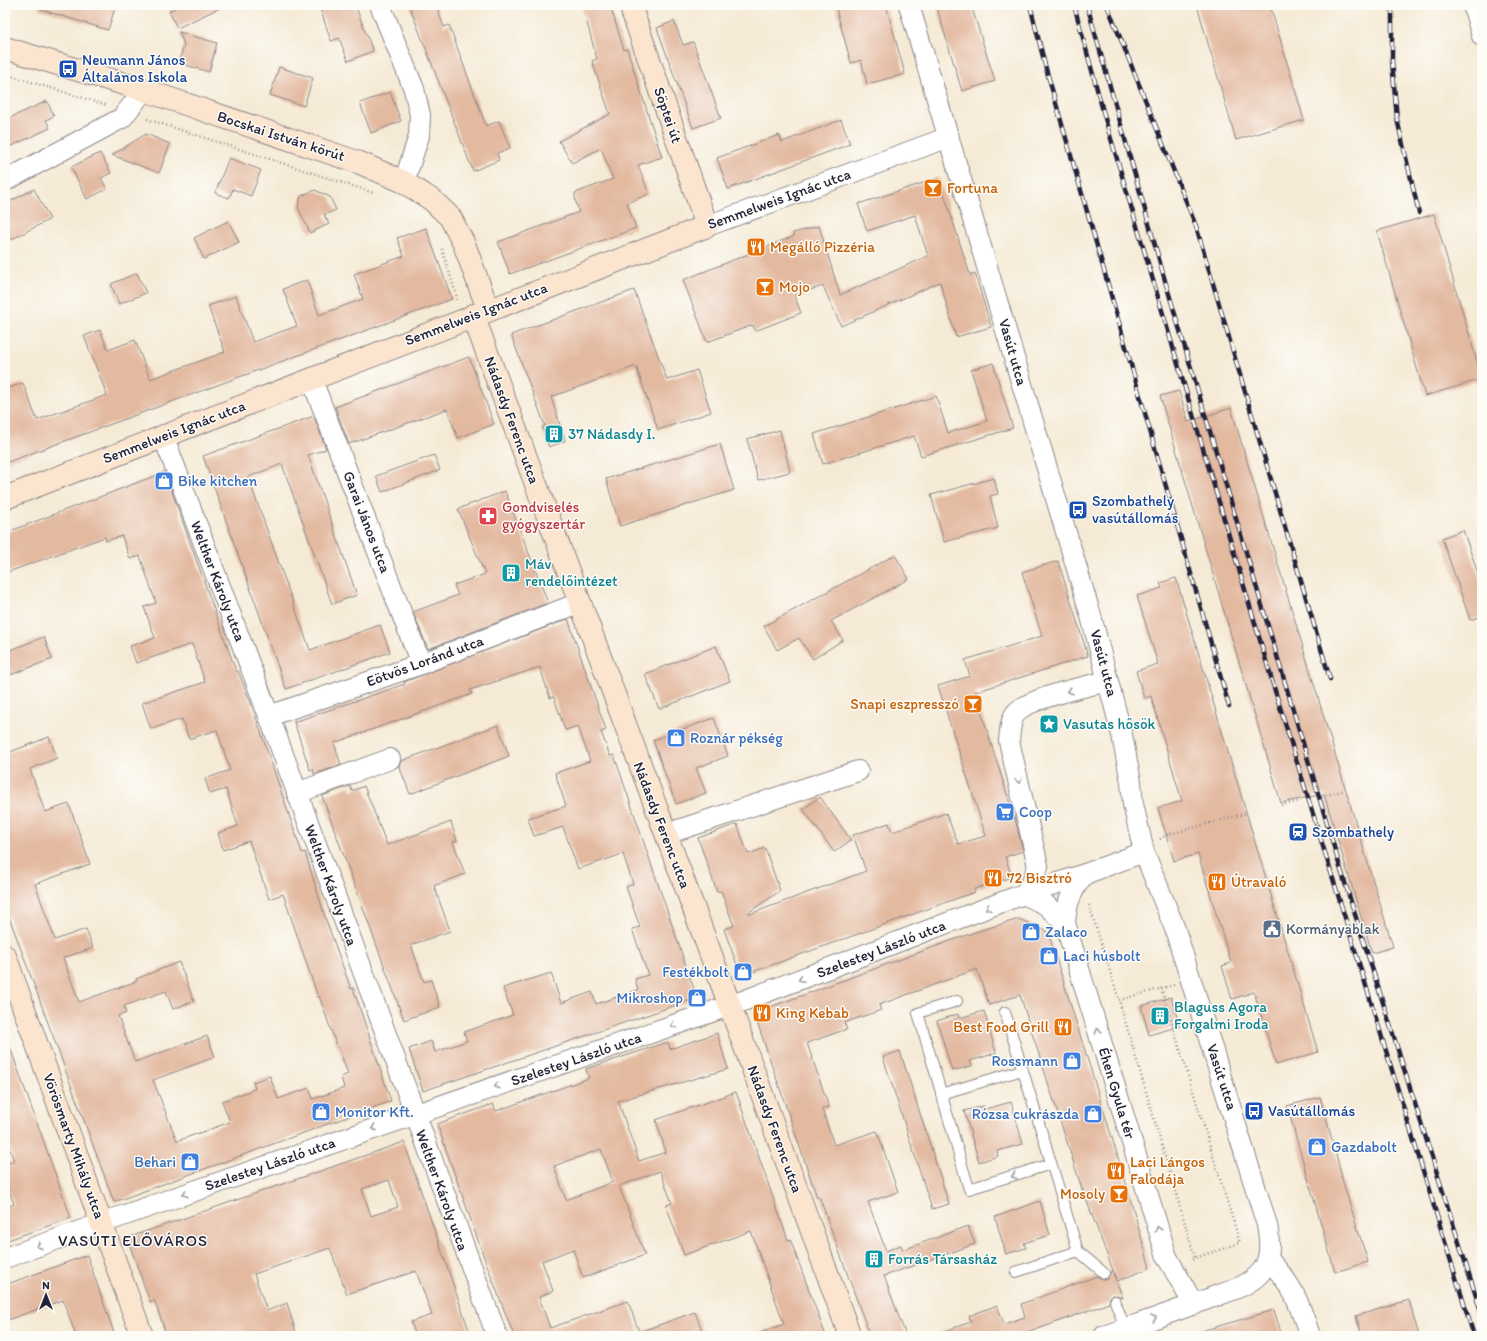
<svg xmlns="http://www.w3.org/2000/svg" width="1487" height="1341" font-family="Itim,sans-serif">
<rect width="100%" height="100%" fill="#fdfcf7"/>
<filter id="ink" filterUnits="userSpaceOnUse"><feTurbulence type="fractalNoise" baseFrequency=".025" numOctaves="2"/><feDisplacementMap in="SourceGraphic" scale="8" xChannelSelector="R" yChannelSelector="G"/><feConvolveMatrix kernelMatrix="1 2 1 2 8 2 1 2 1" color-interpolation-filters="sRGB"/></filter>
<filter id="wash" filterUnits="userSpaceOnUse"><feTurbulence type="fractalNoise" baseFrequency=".012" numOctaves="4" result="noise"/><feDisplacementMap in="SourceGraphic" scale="16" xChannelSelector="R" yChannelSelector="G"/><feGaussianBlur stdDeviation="0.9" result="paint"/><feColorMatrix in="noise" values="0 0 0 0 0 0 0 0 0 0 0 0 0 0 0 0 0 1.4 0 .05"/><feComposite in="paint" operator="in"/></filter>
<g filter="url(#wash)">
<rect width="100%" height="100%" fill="#f5ead5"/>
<g id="blocks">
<g fill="#e3b9a0" fill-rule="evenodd">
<polygon points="40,5 116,5 108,30 39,9"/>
<polygon points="181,5 226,5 177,28 169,11"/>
<polygon points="319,5 355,5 373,51 348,61 339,38 331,41"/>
<polygon points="409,5 436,5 444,27 449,25 486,126 499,121 510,148 497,153 499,160 473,171"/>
<polygon points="582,5 610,5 624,50 627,49 662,157 638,165 649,194 627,203 636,228 510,274 498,242 579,212 575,199 575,193 613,179 601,148 572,163 559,141 610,114 592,61 597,59"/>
<polygon points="835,5 886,5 905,74 867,84 861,60 851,63"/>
<polygon points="936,5 971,5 995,81 962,91"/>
<polygon points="1197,5 1270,5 1304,120 1236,140"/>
<polygon points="674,21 683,45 693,42 721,118 693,128 657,28"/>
<polygon points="179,32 217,43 209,72 179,63 184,44"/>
<polygon points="279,67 313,78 304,106 270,95"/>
<polygon points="390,92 401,121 371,133 360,103"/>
<polygon points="47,101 54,116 46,120 50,128 5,149 5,120"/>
<polygon points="841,120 850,144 728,189 717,158 779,135 782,142"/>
<polygon points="146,134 170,144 159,173 112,155"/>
<polygon points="100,153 111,173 101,178 107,189 87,199 71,167"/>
<polygon points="229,158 261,170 251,196 233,189 229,198 215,193"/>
<polygon points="939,178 970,275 975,273 991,327 956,337 940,282 841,326 823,286 794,295 801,313 755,331 753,325 707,342 683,280 794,236 793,233 819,226 840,295 928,256 915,215 867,231 858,204"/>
<polygon points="34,189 50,219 5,243 5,204"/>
<polygon points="315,190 330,197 336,210 324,215 329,224 310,233 298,207 301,196"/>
<polygon points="1434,214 1482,379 1425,396 1377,231"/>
<polygon points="228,221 239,242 204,259 194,238"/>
<polygon points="426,228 452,299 5,463 5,389 23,383 37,420 107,395 84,336 100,330 108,350 135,340 150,379 225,352 208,306 236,296 253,342 297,326 283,289 307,280 319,315 363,299 354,274 404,256 397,238"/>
<polygon points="137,273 146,293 119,304 111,284"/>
<polygon points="634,290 667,380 697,370 711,412 658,430 636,366 551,397 565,441 549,447 542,427 545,426 511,335"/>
<polygon points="469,357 494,424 458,438 447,409 349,444 335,407"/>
<polygon points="993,363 1013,428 921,456 914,436 823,464 814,434 936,396 948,433 987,421 971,370"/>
<polygon points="1179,391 1188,422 1231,408 1393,947 1372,953 1324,794 1281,803 1160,396"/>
<polygon points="314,416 326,449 308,455 357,595 332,604 282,464 248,477 310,650 380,625 390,652 286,689 203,456"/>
<polygon points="780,430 790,472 758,480 747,439"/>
<polygon points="720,444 734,490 620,526 606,479"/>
<polygon points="434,455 440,470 382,492 376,476"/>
<polygon points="165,472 236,671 238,671 251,703 302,853 305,852 326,920 351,989 353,988 391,1101 114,1202 5,906 5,754 49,737 57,758 30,769 45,812 69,804 90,864 35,884 55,940 86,929 93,948 63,958 79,1002 137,981 136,979 179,962 194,1001 173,1009 166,991 124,1006 126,1013 118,1016 135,1062 207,1036 215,1057 153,1080 177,1141 230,1122 222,1101 255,1089 253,1082 270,1076 278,1099 309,1088 313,1099 344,1088 341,1077 348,1074 338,1046 337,1047 319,996 318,997 283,894 269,899 249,841 223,850 218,833 238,826 226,789 210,794 205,779 230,770 217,730 189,739 182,719 151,729 142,703 205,682 192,644 136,663 130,646 155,638 144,607 156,603 140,556 130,559 122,536 106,541 105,537 5,573 5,533"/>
<polygon points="994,478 998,494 990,496 998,528 944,542 931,495"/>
<polygon points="505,491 548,603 428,649 413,612 458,595 454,585 485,574 458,509"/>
<polygon points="1463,530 1482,585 1482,616 1470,620 1442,538"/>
<polygon points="895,555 909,579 831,621 843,640 813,659 799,638 777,650 764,626"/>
<polygon points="1058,561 1088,656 975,692 1016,823 1023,851 1005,857 1012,877 974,889 975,892 741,976 724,929 734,926 721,891 717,892 698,838 737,824 748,854 765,848 780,891 749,912 750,914 866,871 853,835 889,823 892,832 946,813 958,844 986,836 938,686 970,676 965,660 1042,636 1022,572"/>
<polygon points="1176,578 1318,1052 1276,1065 1254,992 1232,999 1222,966 1231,963 1198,854 1174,861 1158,808 1182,801 1151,696 1144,698 1136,671 1158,664 1137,596 1162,588 1160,583"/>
<polygon points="568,619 606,730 601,732 610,756 614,755 697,998 423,1091 409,1049 431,1041 435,1052 467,1041 464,1032 513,1015 503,988 551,973 561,1003 592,992 596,1004 638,990 635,979 648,975 632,929 640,927 626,887 633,884 623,854 578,869 563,827 534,836 528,818 566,806 555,773 590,761 578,726 565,730 554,697 550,698 540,667 470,690 472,694 334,743 341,765 314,774 313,769 310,770 294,722 405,684 404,682"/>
<polygon points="44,637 52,659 5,677 5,652"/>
<polygon points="716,646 730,681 659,709 645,674"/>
<polygon points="714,718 728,756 696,768 706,793 676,804 653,740"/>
<polygon points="498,725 509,756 410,794 399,766 401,761"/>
<polygon points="350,786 352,791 364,786 387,845 451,822 457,841 453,842 465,874 434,886 450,931 411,945 424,982 431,980 440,1007 404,1020 322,796"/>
<polygon points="820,797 851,840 834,852 803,809"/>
<polygon points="1019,919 1048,932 1123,1173 1150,1268 1117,1281 1081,1186 1020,995 989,1005 977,969 879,1005 881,1010 844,1023 847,1029 807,1043 829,1107 822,1109 834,1145 877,1131 898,1192 868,1202 886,1251 901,1245 903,1250 968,1226 975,1244 884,1276 906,1336 870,1336 819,1196 817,1197 754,1013 975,932"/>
<polygon points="1171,997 1180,1026 1149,1035 1141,1006"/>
<polygon points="984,1011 996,1053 970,1061 972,1066 952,1071 937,1021 958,1014 959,1018"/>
<path d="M717 1033 728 1069 618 1101 639 1161 666 1152 656 1120 736 1092 788 1240 790 1239 826 1336H757V1334L784 1324 751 1231 684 1255 666 1205 672 1203 660 1171 619 1186 645 1255 583 1278 573 1249 542 1261 553 1291 539 1297 550 1328 628 1301 639 1332 695 1312 704 1336H514L484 1257 437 1124 493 1104 496 1111 589 1078 586 1069 668 1042 670 1049ZM601 1149 613 1182 566 1200 554 1166Z"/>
<polygon points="5,1039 7,1039 71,1218 5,1241 5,1208 14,1204 5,1179 5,1164 14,1161 5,1136"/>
<polygon points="900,1051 949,1204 932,1209 883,1057"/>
<polygon points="1320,1097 1342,1176 1341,1176 1368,1262 1335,1272 1287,1106"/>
<polygon points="1011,1102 1023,1144 997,1151 998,1156 979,1162 964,1111 984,1106 985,1109"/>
<path d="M404 1142 471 1336H416L411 1322 432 1315 416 1271 347 1294 330 1248 254 1274 267 1311 287 1303 297 1336H167L154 1300 150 1302 127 1238ZM389 1180 398 1207 371 1216 362 1189Z"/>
<polygon points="1040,1201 1050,1235 1024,1243 1026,1248 1006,1254 995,1217"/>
<polygon points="87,1255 115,1336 76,1336 63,1300 5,1321 5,1285"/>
<polygon points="1112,1270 1123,1298 1113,1295 1110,1297 1109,1303 1019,1336 937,1336 936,1334 971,1322 969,1316 997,1305 1004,1324 1025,1317 1021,1304 1097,1276 1102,1279 1107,1279"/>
<polygon points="1409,1300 1419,1336 1362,1336 1356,1316"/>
<polygon points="1274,1310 1282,1336 1198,1336 1198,1332"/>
</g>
</g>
</g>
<g filter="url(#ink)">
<use href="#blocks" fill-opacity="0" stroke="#8c8688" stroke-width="1"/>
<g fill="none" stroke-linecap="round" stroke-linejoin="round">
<g stroke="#8c8688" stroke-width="12">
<g id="lane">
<polyline points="957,1001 918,1013 969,1189 1051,1164"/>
<polyline points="1005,1012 1078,1251 1104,1273"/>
<polyline points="941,1094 1022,1070"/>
<polyline points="1016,1272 1078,1251"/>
<polyline points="1115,1301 1125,1328"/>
</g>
</g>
<g stroke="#8c8688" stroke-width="22">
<g id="street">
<polyline points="380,5 414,89 420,115 419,136 404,182"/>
<path d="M909 5 1091 616 1122 735 1131 782 1133 804 1144 852 1175 929 1267 1225C1270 1240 1272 1259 1261 1272 1249 1286 1230 1291 1213 1297 1177 1311 1141 1323 1104 1336"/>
<polyline points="1473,5 1482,36"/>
<polyline points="5,181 122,118 144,90"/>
<polyline points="707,226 949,137"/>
<polyline points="312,380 421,664"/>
<polyline points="163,435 269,716 497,1336"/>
<polyline points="269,716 421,664 579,603"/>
<polyline points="297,793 390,759"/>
<polyline points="666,834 858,771"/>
<path d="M1085 874C1072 888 1066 904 1065 923L1167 1257 1194 1305"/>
<path d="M1024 894 1031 885 1038 866 1009 741C1010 732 1010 722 1015 714 1025 699 1088 686 1108 681"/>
<polyline points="1024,894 1046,905 1065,923"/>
<polyline points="5,1258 102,1223 743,1001 1010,899 1085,874 1144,852"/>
<path d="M1268 1259C1294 1287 1298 1300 1310 1336"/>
</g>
</g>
<g stroke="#8c8688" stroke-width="24">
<g id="secondary">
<polyline points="5,48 144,90 360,163 404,182 432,200 450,217 464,244 488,309"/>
<polyline points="473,315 730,1006 850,1336"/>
<polyline points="5,498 707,226 630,5"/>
<polyline points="5,956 142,1336"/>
</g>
</g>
<g stroke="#8c8688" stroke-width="2.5" stroke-dasharray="1 3" stroke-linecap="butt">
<polyline points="5,74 106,105"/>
<polyline points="147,119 374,193"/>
<polyline points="442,249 457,297 456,302"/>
<polyline points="1322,796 1345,790"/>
<polyline points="1281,805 1301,801"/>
<polyline points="1160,839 1166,835 1247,813"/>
<polyline points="1089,905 1119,1000"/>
<polyline points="1174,985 1119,1000 1195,1258 1191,1261"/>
<polyline points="1161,988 1240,1243 1195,1258"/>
</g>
<use href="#lane" stroke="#fff" stroke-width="10"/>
<use href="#street" stroke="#fff" stroke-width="20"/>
<use href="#secondary" stroke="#fce5cf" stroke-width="22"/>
<g stroke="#22223b" stroke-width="4.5">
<g id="rail">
<polyline points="1030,5 1045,65 1229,706"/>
<polyline points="1074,5 1106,122 1276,694 1474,1336"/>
<polyline points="1087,5 1166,284 1340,867 1482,1315"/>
<polyline points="1107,5 1196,226 1330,679"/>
<polyline points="1392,5 1392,61 1397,119 1419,213"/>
</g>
</g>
<use href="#rail" stroke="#fdfcf7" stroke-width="3" stroke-dasharray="9" stroke-linecap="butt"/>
</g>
<defs><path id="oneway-chevron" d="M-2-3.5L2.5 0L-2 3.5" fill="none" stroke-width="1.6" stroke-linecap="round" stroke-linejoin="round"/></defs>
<g stroke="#9c9ca7">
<use href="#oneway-chevron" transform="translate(1070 691) rotate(164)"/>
<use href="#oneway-chevron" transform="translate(1019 781) rotate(77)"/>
<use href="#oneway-chevron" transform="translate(988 908) rotate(159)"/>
<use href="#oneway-chevron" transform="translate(801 979) rotate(159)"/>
<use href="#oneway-chevron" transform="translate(673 1025) rotate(161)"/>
<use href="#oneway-chevron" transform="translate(1098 1031) rotate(-107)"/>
<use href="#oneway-chevron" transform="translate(497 1086) rotate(161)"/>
<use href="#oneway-chevron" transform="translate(374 1128) rotate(161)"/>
<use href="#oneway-chevron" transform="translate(1014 1176) rotate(163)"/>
<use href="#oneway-chevron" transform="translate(185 1194) rotate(161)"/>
<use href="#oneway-chevron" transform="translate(1158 1229) rotate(-107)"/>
<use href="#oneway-chevron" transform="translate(39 1246) rotate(160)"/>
<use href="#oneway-chevron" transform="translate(1154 1318) rotate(-19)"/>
</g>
</g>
<defs>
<g id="bus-square" transform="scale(1)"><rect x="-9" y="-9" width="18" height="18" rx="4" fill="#1a4fb4" stroke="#fdfcf7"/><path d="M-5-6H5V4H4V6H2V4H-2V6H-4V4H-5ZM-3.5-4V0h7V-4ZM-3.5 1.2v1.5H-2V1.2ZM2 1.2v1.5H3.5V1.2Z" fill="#fff"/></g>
<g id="bar-square" transform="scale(1)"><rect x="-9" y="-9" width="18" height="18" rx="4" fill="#e8710a" stroke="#fdfcf7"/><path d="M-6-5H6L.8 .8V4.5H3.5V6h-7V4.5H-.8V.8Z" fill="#fff"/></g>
<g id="restaurant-square" transform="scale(1)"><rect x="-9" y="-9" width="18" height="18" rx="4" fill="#e8710a" stroke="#fdfcf7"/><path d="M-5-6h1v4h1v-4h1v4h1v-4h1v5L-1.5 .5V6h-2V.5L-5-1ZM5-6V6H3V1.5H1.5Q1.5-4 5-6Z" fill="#fff"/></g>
<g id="building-square" transform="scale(1)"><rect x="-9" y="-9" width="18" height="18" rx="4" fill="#0f9aa8" stroke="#fdfcf7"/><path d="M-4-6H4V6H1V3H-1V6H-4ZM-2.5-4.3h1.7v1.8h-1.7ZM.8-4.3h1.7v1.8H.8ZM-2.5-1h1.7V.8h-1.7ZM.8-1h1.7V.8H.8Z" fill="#fff"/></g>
<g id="shop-square" transform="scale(1)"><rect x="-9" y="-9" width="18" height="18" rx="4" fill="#3f7fe0" stroke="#fdfcf7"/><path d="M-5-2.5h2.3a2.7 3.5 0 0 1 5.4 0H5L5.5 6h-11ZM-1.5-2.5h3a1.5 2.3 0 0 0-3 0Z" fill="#fff"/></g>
<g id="pharmacy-square" transform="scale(1)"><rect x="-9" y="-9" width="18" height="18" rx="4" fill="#e0444e" stroke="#fdfcf7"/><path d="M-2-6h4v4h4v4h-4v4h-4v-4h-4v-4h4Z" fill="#fff"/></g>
<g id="sight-square" transform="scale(1)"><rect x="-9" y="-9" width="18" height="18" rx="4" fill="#0f9aa8" stroke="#fdfcf7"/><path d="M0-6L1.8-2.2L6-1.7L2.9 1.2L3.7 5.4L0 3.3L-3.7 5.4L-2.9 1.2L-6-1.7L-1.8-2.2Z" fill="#fff"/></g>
<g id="supermarket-square" transform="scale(1)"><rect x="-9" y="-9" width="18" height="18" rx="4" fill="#3f7fe0" stroke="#fdfcf7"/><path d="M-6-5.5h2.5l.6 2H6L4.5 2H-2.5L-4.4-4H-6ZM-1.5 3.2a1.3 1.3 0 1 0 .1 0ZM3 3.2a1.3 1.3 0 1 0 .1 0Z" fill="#fff"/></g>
<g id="station-square" transform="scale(1)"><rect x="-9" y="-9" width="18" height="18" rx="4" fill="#1a4fb4" stroke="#fdfcf7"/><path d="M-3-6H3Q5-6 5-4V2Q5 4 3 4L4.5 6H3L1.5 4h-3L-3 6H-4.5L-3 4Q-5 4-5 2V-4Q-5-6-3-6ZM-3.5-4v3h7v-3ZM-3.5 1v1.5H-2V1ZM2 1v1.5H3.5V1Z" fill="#fff"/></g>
<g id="civic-square" transform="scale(1)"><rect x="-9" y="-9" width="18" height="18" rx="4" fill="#5c6f8a" stroke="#fdfcf7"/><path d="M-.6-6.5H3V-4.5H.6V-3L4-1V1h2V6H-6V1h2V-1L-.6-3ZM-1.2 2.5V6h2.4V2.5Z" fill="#fff"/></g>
</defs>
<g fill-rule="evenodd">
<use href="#bus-square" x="68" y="69"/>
<use href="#bar-square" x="933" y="188"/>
<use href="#restaurant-square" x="756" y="247"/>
<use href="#bar-square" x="765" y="287"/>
<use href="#building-square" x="554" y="434"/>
<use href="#shop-square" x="164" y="481"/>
<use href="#bus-square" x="1078" y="510"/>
<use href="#pharmacy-square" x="488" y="516"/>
<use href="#building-square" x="511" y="573"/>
<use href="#bar-square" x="973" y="704"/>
<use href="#sight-square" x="1049" y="724"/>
<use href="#shop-square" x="676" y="738"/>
<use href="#supermarket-square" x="1005" y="812"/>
<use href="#station-square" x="1298" y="832"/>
<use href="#restaurant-square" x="993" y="878"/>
<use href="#restaurant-square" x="1217" y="882"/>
<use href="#civic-square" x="1272" y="929"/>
<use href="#shop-square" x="1031" y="932"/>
<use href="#shop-square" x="1049" y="956"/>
<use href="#shop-square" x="743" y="972"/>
<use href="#shop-square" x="697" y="998"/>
<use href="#restaurant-square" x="762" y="1013"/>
<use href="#building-square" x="1160" y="1016"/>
<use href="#restaurant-square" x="1063" y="1027"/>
<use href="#shop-square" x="1072" y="1061"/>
<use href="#bus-square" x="1254" y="1111"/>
<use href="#shop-square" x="321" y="1112"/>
<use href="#shop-square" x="1093" y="1114"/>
<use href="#shop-square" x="1317" y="1147"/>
<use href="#shop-square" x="190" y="1162"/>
<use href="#restaurant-square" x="1116" y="1171"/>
<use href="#bar-square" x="1119" y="1194"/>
<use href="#building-square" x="874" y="1259"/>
</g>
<g text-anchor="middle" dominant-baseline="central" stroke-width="3" stroke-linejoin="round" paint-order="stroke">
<g font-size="15" fill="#164399" stroke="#fdfcf7" text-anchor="start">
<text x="82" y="60">Neumann János<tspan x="82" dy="17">Általános Iskola</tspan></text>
<text x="1092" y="501">Szombathely<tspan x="1092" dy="17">vasútállomás</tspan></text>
<text x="1312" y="832">Szombathely</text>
<text x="1268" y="1111">Vasútállomás</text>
</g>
<g font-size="15" fill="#22223b" stroke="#fdfcf7">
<text transform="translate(668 115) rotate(71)">Söptei út</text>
<text transform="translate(281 136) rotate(18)">Bocskai István körút</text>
<text transform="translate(779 199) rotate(-20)">Semmelweis Ignác utca</text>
<text transform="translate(476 314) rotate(-21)">Semmelweis Ignác utca</text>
<text transform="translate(1013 352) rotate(74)">Vasút utca</text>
<text transform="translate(512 420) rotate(70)">Nádasdy Ferenc utca</text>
<text transform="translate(174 432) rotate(-21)">Semmelweis Ignác utca</text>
<text transform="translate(367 522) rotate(69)">Garai János utca</text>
<text transform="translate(218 581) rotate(69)">Welther Károly utca</text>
<text transform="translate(425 661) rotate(-20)">Eötvös Loránd utca</text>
<text transform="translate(1104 663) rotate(75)">Vasút utca</text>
<text transform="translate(662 825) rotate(69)">Nádasdy Ferenc utca</text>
<text transform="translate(331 885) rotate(70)">Welther Károly utca</text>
<text transform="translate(881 949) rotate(-21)">Szelestey László utca</text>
<text transform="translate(576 1059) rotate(-19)">Szelestey László utca</text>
<text transform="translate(1222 1077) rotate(72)">Vasút utca</text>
<text transform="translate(1117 1093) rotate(73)">Éhen Gyula tér</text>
<text transform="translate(775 1129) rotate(70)">Nádasdy Ferenc utca</text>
<text transform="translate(74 1146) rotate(70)">Vörösmarty Mihály utca</text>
<text transform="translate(270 1164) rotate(-19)">Szelestey László utca</text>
<text transform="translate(442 1190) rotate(70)">Welther Károly utca</text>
</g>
<g font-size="15" fill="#c56008" stroke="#fdfcf7" text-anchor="start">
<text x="947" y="188">Fortuna</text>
<text x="770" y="247">Megálló Pizzéria</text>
<text x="779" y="287">Mojo</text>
<text x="959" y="704" text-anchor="end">Snapi eszpresszó</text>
<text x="1007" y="878">72 Bisztró</text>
<text x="1231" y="882">Útravaló</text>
<text x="776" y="1013">King Kebab</text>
<text x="1049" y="1027" text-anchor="end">Best Food Grill</text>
<text x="1130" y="1162">Laci Lángos<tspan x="1130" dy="17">Falodája</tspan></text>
<text x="1105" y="1194" text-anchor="end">Mosoly</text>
</g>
<g font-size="15" fill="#0d838f" stroke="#fdfcf7" text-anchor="start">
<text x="568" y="434">37 Nádasdy I.</text>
<text x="525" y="564">Máv<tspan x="525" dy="17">rendelőintézet</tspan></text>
<text x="1063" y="724">Vasutas hősök</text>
<text x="1174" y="1007">Blaguss Agora<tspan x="1174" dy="17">Forgalmi Iroda</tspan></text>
<text x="888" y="1259">Forrás Társasház</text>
</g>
<g font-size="15" fill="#366cbe" stroke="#fdfcf7" text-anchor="start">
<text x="178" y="481">Bike kitchen</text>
<text x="690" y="738">Roznár pékség</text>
<text x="1019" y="812">Coop</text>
<text x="1045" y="932">Zalaco</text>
<text x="1063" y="956">Laci húsbolt</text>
<text x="729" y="972" text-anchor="end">Festékbolt</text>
<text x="683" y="998" text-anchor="end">Mikroshop</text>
<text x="1058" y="1061" text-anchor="end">Rossmann</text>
<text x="335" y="1112">Monitor Kft.</text>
<text x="1079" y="1114" text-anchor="end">Rózsa cukrászda</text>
<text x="1331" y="1147">Gazdabolt</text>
<text x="176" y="1162" text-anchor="end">Behari</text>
</g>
<g font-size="15" fill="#be3a42" stroke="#fdfcf7" text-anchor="start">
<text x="502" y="507">Gondviselés<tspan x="502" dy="17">gyógyszertár</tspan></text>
</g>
<g font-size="15" fill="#4e5e75" stroke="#fdfcf7" text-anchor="start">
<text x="1286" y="929">Kormányablak</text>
</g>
<g font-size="16" letter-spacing="1" fill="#22223b" stroke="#fdfcf7">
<text x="133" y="1240">VASÚTI ELŐVÁROS</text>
</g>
</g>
<rect width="1487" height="1341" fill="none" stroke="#fdfcf7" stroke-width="20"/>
<g transform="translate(46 1295)" stroke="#fdfcf7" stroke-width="3" paint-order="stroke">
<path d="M0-3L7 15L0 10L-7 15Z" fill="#22223b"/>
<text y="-6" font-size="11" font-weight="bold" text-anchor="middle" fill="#22223b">N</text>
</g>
</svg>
